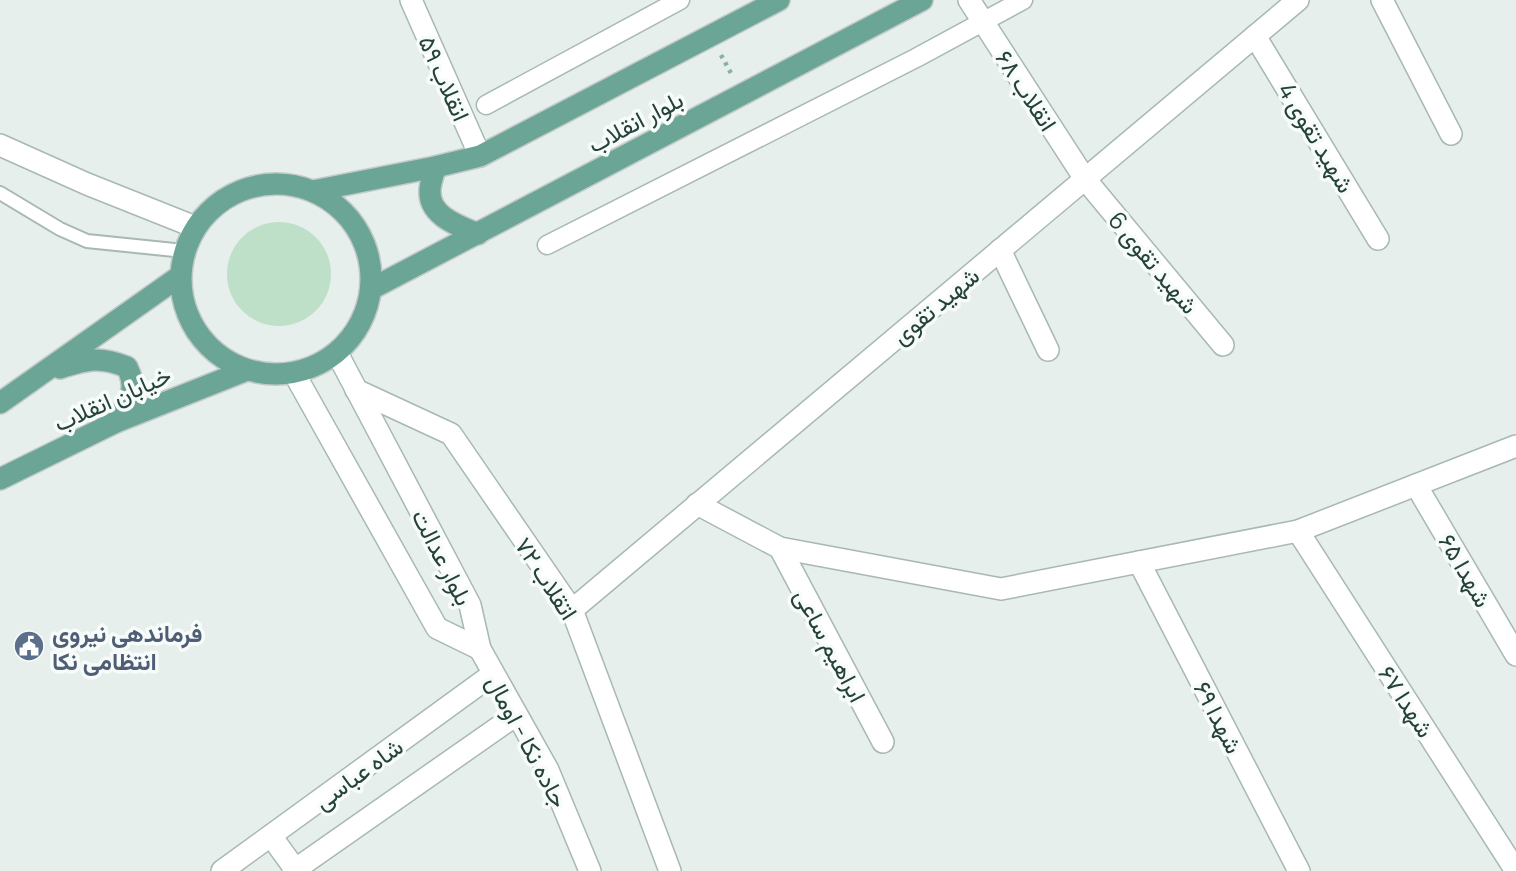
<svg xmlns="http://www.w3.org/2000/svg" width="1516" height="871" font-family="Manrope,Vazirmatn,sans-serif">
<rect width="100%" height="100%" fill="#e6efeb"/>
<circle fill="#bfe0c8" cx="279" cy="274" r="52"/>
<g fill="none" stroke-linecap="round" stroke-linejoin="round">
<g stroke="#a8b8b2" stroke-width="16">
<polyline id="service" points="0,193 60,229 87,241 184,251"/>
</g>
<g stroke="#a8b8b2" stroke-width="21">
<g id="pedestrian">
<polyline points="486,105 680,0"/>
<polyline points="547,245 916,58 1023,0"/>
</g>
</g>
<g stroke="#a8b8b2" stroke-width="24">
<g id="minor">
<polyline points="411,0 480,156"/>
<polyline points="969,0 1085,179 1223,345"/>
<polyline points="1382,0 1451,134"/>
<polyline points="1255,36 1378,239"/>
<polyline points="0,145 87,184 195,227"/>
<polyline points="1000,250 1048,350"/>
<polyline points="356,390 451,434 572,610 670,871"/>
<polyline points="1416,485 1516,655"/>
<polyline points="697,504 780,548 1001,589 1298,531 1516,446"/>
<polyline points="1298,531 1516,871"/>
<polyline points="780,548 883,742"/>
<polyline points="1139,562 1299,871"/>
<polyline points="572,610 1298,0"/>
<polyline points="271,836 295,869"/>
<polyline points="222,871 493,674"/>
<polyline points="293,871 516,715"/>
</g>
</g>
<g stroke="#a8b8b2" stroke-width="24">
<g id="tertiary">
<polyline points="337,353 470,605 480,649 548,770 590,871"/>
<polyline points="294,373 437,628 480,649"/>
</g>
</g>
<g stroke="#c2cac8" stroke-width="24">
<g id="primary">
<path d="M435 167C434 174 430 183 430 190 428 216 459 226 478 234"/>
<circle cx="276" cy="279" r="95"/>
<polyline points="313,191 435,167 480,156 779,0"/>
<polyline points="371,289 922,0"/>
<path d="M60 368C88 359 100 356 127 367 139 391 128 401 116 422"/>
<polyline points="0,403 180,276"/>
<polyline points="0,479 116,422 247,370"/>
</g>
</g>
<polyline stroke="#86b3a5" stroke-width="4.5" stroke-dasharray="3.5 5" stroke-linecap="butt" points="721,55 732,75"/>
<use href="#service" stroke="#fff" stroke-width="12"/>
<use href="#pedestrian" stroke="#fff" stroke-width="18"/>
<use href="#minor" stroke="#fff" stroke-width="21"/>
<use href="#tertiary" stroke="#fff" stroke-width="21"/>
<use href="#primary" stroke="#6aa596" stroke-width="21"/>
</g>
<defs>
<g id="civic-disc" transform="scale(1.575)"><circle r="9.5" fill="#5c6f8a" stroke="#f7fbf9"/><path d="M-.6-6.5H3V-4.5H.6V-3L4-1V1h2V6H-6V1h2V-1L-.6-3ZM-1.2 2.5V6h2.4V2.5Z" fill="#fff"/></g>
</defs>
<g fill-rule="evenodd">
<use href="#civic-disc" x="29" y="646"/>
</g>
<g text-anchor="middle" dominant-baseline="central" stroke-width="7" stroke-linejoin="round" paint-order="stroke">
<g font-size="24" fill="#24423a" stroke="#f7fbf9">
<text transform="translate(445 78) rotate(66)">انقلاب ۵۹</text>
<text transform="translate(1027 90) rotate(57)">انقلاب ۶۸</text>
<text transform="translate(635 121) rotate(-28)">بلوار انقلاب</text>
<text transform="translate(1317 137) rotate(59)">شهید تقوی 4</text>
<text transform="translate(1154 262) rotate(50)">شهید تقوی 6</text>
<text transform="translate(935 305) rotate(-40)">شهید تقوی</text>
<text transform="translate(112 398) rotate(-24)">خیابان انقلاب</text>
<text transform="translate(443 557) rotate(63)">بلوار عدالت</text>
<text transform="translate(1466 570) rotate(60)">شهدا ۶۵</text>
<text transform="translate(547 578) rotate(57)">اتقلاب ۷۲</text>
<text transform="translate(831 645) rotate(62)">ابراهیم ساعی</text>
<text transform="translate(1407 701) rotate(57)">شهدا ۶۷</text>
<text transform="translate(1219 717) rotate(63)">شهدا ۶۹</text>
<text transform="translate(528 741) rotate(62)">جاده نکا - اومال</text>
<text transform="translate(358 773) rotate(-36)">شاه عباسی</text>
</g>
<g font-size="24" font-weight="bold" fill="#4e5e75" stroke="#f7fbf9" text-anchor="start">
<text x="52" y="632">فرماندهی نیروی<tspan x="52" dy="28">انتظامی نکا</tspan></text>
</g>
</g>
</svg>
